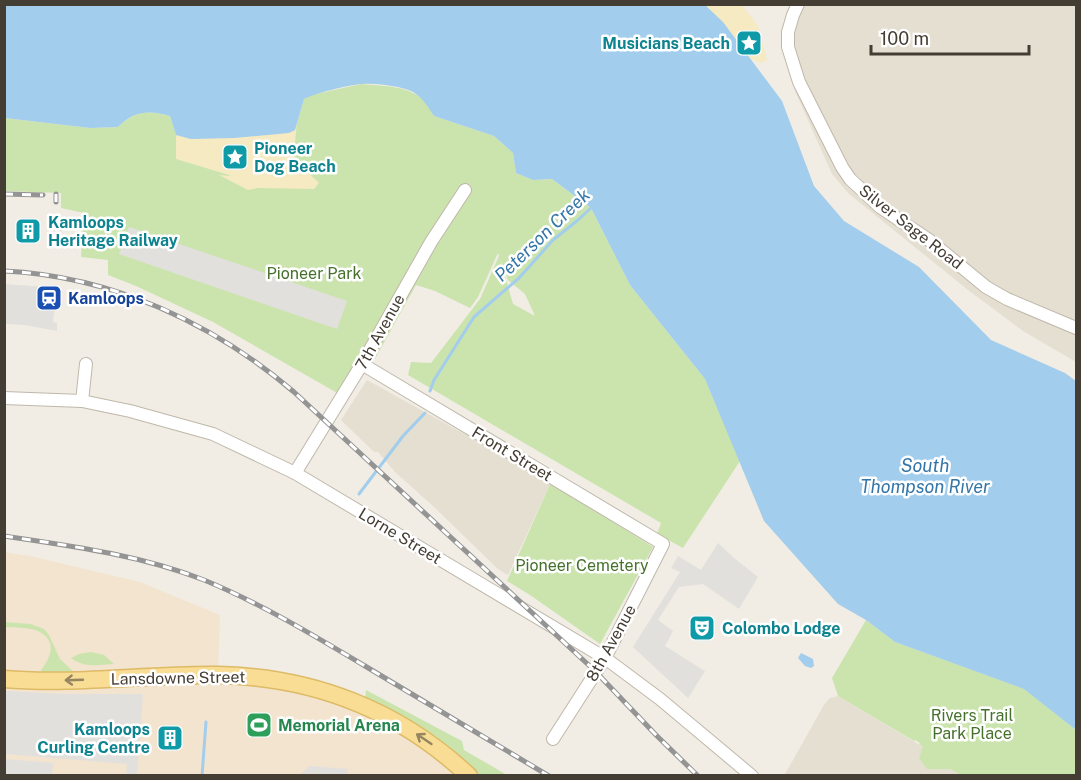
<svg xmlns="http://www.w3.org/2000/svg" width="1081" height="780" font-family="'Public Sans',sans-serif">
<rect width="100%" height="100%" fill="#f1ede4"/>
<g fill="#e5dfd2">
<polygon points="794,5 1076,5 1076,362 1023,331 968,290 849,194 832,174 795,91 783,39"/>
<polygon points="367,380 551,482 508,575 498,569 434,507 395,472 378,452 374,452 341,420"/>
<polygon points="838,696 923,747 927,769 950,769 963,775 784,776 824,705 830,698"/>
</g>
<polygon fill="#f3e4cf" points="4,552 30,556 140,582 220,615 218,675 282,687 339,704 398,733 453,770 458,775 5,775"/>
<g fill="#cbe4ae" fill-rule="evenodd">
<path d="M361 84C383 86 412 85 427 104 430 108 432 113 434 116L494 136 513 153 516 173 533 180 552 179 591 208 630 285 705 379 740 461 683 548 657 534 661 523 408 375 411 362 431 363 480 299 499 256 498 253 478 297 470 308 435 291 416 285 375 359 363 353 339 394 213 322 136 286 108 275V260L81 257 84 213 61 208V193L5 191V118L90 128 118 127C135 111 148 110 170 116L176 135 191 139 295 130 304 99 311 95ZM500 258 508 280 525 294 535 316 513 304Z"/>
<polygon points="551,482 653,547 600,644 530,595 507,581"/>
<polygon points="866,620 895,642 1025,689 1076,730 1076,775 982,776 978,774 976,775 963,776 950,769 927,769 919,758 923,747 919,744 920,743 915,740 914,741 838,696 832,678"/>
<path d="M4 622 31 624 44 629 49 635 60 659 75 673 42 674 41 670C53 655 57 638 35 630 25 627 14 628 5 627Z"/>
<path d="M91 652 104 655 114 664C98 665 84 668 71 658L79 654Z"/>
<polygon points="366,690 462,741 464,750 507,775 480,775 438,741 365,699"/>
</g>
<g fill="#f5eac1">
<polygon points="700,5 742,5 758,26 767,60 762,63 751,59"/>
<polygon points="297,121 294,155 296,161 319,183 314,189 258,188 248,190 219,175 230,176 229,175 176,159 176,135 191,139 295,130"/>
</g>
<g fill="#e2e0dc">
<polygon points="129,227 347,301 337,329 119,254"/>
<polygon points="5,284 57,288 53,322 57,323 57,331 24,325 5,324"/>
<polygon points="718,543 734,558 758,577 739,609 703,584 679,587 658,620 673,631 665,646 705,671 688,698 633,647 680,572 671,568 678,556 701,570"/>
<polygon points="5,691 68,694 143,694 137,775 126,775 127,764 5,754"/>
<polygon points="5,759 53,763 52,775 5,775"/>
<polygon points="310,766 348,769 347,775 299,775"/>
</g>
<g fill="#a2cdec">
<path d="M5 4 705 5 723 22 782 101 814 186 844 221 919 267 991 340 1065 373 1076 381V730L1024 689 895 642 866 620 838 604 764 521 705 379 630 285 591 208 552 179 533 180 516 173 513 153 494 136 434 116C428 107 423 98 413 92 401 86 376 83 362 84 351 84 313 94 304 99L295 130 289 133 234 138 191 139 176 135 170 116C149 110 134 111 118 127L90 128 5 118Z"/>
<polygon points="801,653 813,659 814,666 811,668 805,666 798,658"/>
</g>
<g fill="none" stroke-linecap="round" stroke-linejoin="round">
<g stroke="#a2cdec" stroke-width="3">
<polyline points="430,391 434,380 474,317 519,278 553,240 578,220 592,207"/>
<polyline points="359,494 403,436 425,413"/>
<polyline points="202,776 206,722"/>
</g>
<g stroke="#bfb8aa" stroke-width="14">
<g id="minor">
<polyline points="798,4 793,15 788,32 788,47 799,82 842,167 850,179 880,207 929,240 986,287 1007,299 1076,328"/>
<polyline points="362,364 663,544 605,658 553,739"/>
<polyline points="4,398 82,401 130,411 213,434 295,473 605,658 660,699 752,776"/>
<polyline points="82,401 86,364"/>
<polyline points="295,473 362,364 431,242 465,190"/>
</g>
</g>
<g stroke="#ddba66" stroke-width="19">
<path id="major" d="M4 679C75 685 147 674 218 675 313 677 399 710 469 776"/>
</g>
<use href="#minor" stroke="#fff" stroke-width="12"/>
<use href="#major" stroke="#f9dd95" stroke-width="16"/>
<g stroke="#949494" stroke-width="5">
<g id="rail">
<polyline points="4,194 43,195"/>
<polyline points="56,202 56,194"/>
<polyline points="61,228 61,226"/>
<path d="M4 271C112 276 213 323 294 392L594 670 656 735 698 776"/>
<path d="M4 536C72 546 140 555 204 580 260 603 313 635 365 666 426 703 488 739 549 776"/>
</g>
</g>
<use href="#rail" stroke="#fff" stroke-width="3" stroke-dasharray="9" stroke-linecap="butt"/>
</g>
<defs><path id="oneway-shaft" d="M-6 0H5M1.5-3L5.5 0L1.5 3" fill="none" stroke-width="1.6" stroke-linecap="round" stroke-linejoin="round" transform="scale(1.5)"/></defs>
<g stroke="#958560">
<use href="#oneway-shaft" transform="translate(74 680) rotate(178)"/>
<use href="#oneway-shaft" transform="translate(424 739) rotate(-146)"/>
</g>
<defs>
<g id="sight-square" transform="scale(1.35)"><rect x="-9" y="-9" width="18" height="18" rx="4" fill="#0f9aa8" stroke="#fff"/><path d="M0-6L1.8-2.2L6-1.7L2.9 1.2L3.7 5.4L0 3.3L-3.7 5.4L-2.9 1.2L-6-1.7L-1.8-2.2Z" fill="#fff"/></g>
<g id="building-square" transform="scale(1.35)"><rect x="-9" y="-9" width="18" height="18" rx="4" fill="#0f9aa8" stroke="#fff"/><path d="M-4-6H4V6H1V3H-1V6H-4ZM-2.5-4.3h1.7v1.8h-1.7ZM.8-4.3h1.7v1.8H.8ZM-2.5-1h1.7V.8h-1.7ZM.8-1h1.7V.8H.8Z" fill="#fff"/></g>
<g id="station-square" transform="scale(1.35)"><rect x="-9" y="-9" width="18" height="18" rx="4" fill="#1a4fb4" stroke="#fff"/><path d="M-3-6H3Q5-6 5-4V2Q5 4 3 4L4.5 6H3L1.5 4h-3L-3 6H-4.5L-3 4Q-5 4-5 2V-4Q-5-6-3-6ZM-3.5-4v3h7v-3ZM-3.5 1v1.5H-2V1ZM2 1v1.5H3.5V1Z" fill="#fff"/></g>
<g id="theatre-square" transform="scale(1.35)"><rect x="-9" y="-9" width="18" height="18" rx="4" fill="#0f9aa8" stroke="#fff"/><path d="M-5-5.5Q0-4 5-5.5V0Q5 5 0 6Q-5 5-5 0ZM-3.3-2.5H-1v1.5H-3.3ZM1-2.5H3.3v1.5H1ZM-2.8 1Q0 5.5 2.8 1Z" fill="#fff"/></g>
<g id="stadium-square" transform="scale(1.35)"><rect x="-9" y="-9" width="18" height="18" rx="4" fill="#2e9e5b" stroke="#fff"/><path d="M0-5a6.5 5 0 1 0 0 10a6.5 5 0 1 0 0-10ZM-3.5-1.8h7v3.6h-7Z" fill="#fff"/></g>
</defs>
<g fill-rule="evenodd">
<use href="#sight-square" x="749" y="43"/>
<use href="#sight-square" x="235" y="157"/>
<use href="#building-square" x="28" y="231"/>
<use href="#station-square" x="49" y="298"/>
<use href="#theatre-square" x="702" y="628"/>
<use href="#stadium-square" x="259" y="725"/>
<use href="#building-square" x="170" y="738"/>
</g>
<g text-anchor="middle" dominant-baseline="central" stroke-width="5" stroke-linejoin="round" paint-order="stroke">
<g font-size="16" font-weight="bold" fill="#0d838f" stroke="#fff" text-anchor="start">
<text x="730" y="43" text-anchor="end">Musicians Beach</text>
<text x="254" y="148">Pioneer<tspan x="254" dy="18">Dog Beach</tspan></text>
<text x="48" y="222">Kamloops<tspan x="48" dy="18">Heritage Railway</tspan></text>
<text x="722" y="628">Colombo Lodge</text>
<text x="150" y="729" text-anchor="end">Kamloops<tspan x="150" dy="18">Curling Centre</tspan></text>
</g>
<g font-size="16" fill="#433d34" stroke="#fff">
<text transform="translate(911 227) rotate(38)">Silver Sage Road</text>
<text transform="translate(380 332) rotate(-61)">7th Avenue</text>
<text transform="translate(512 454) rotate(31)">Front Street</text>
<text transform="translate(400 536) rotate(31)">Lorne Street</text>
<text transform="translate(611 643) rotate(-61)">8th Avenue</text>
<text transform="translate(178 678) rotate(-1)">Lansdowne Street</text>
</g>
<g font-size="16" fill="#45712b" stroke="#fff">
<text x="314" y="273">Pioneer Park</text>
<text x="582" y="565">Pioneer Cemetery</text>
<text x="972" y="715">Rivers Trail<tspan x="972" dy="18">Park Place</tspan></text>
</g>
<g font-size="16" font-weight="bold" fill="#164399" stroke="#fff" text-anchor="start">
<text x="68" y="298">Kamloops</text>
</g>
<g font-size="16" font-weight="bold" fill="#27864d" stroke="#fff" text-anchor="start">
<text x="278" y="725">Memorial Arena</text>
</g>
<g font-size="18" font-style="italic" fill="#3476a8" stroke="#fff">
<text transform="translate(542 235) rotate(-44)">Peterson Creek</text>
<text x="925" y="465">South<tspan x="925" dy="21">Thompson River</tspan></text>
</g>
</g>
<rect width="1081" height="780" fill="none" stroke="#433d34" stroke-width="12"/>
<path d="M871 45v9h158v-9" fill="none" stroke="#433d34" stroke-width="3"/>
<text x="880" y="45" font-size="18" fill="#433d34" stroke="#ffffff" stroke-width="4.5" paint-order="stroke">100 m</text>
</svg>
